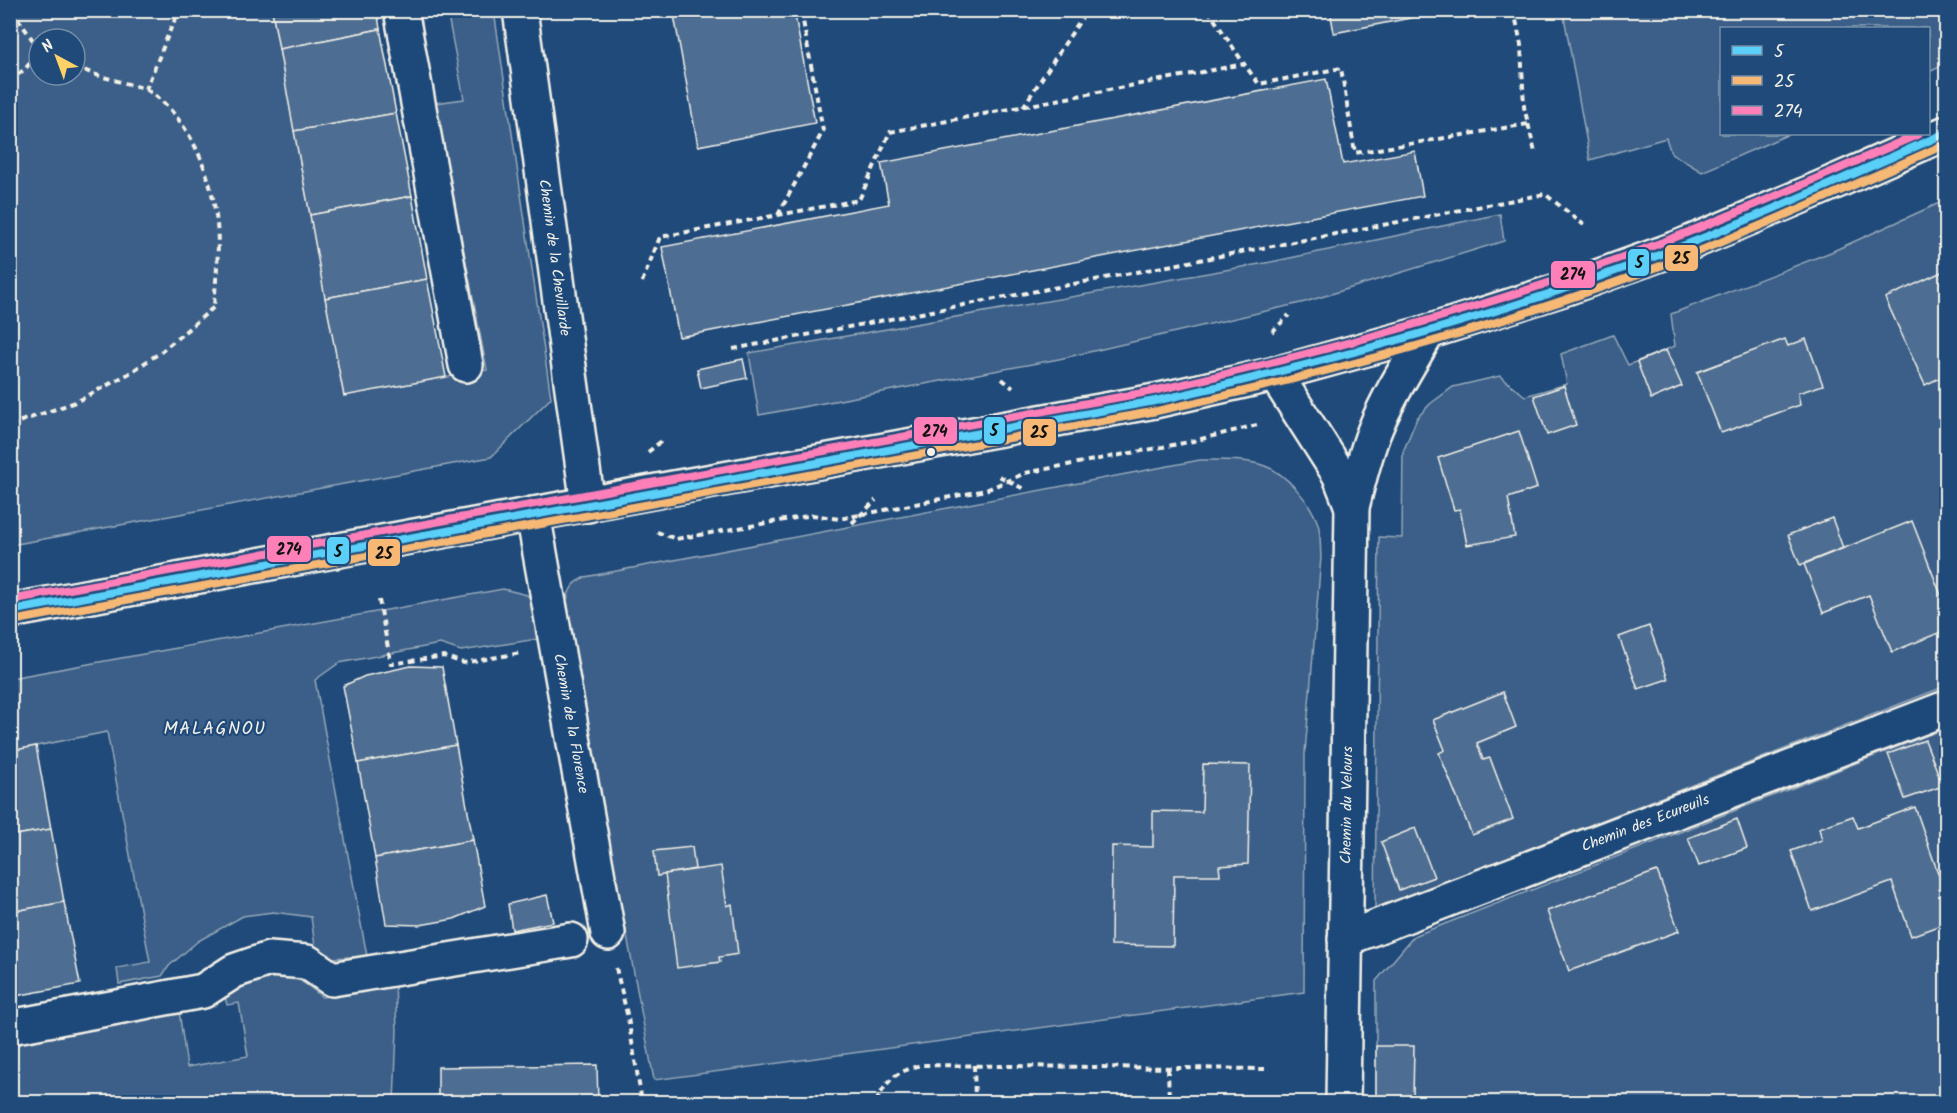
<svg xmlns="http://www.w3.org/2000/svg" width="1957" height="1113" font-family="Kalam,sans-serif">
<rect width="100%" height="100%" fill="#1f4a7a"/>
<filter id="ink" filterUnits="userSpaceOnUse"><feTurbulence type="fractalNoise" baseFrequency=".0167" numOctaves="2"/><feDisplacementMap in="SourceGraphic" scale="12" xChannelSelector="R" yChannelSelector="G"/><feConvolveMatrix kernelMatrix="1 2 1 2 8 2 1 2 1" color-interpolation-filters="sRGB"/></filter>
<g filter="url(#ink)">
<g fill="#3a5f88" stroke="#97a8b8" stroke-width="1.5" fill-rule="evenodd">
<path d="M11 11H272L344 396 487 370 435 103 464 99 447 11H494L551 398 491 457 11 545ZM39 39H75V75H39Z"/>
<polygon points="1563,11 1946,11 1946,64 1929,72 1928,28 1722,28 1722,134 1789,134 1702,172 1671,153 1666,138 1590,160"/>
<polygon points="1946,200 1946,686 1375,909 1379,537 1402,538 1403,452 1417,418 1430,404 1453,387 1500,376 1525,396 1567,384 1561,354 1613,335 1628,365 1675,346 1671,314 1831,252"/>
<polygon points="1500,214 1504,241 1305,302 1059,359 759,415 749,353 1271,262"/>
<path d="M1200 460C1221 460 1245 459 1265 466 1287 474 1311 503 1318 524 1321 534 1320 546 1321 557L1305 753 1304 992 654 1080 586 717 567 601C569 588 574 583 585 577Z"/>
<polygon points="503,589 527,595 542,611 550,637 461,651 440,644 339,663 315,680 367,956 331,958 316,954 311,917 273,912 243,916 198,941 169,966 162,976 119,984 117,968 150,962 107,732 11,751 11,678"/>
<polygon points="1946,728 1946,1102 1376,1102 1376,981 1414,936"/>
<path d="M266 975C296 976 300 978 322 997L395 984 397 1030 394 1102H11V1042L179 1011 187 1067 248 1056 239 1003 227 1005 225 997 244 983Z"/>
</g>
<g fill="#4d6e92" stroke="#f4f1e8" stroke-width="1.5">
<polygon points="272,10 377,10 380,29 279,49"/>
<polygon points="673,10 794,10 815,123 698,146"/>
<polygon points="1330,10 1451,10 1334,33"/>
<polygon points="380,29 396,113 294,131 279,49"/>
<polygon points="1326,79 1343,164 1415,151 1423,196 679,337 662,247 889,204 881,163"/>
<polygon points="396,113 412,196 310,215 294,131"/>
<polygon points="412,196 427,279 325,298 310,215"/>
<polygon points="1946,270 1946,375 1925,385 1885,298"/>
<polygon points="427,279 446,377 344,396 325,298"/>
<polygon points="1785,339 1788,346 1806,339 1823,385 1798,393 1800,405 1721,433 1697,372"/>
<polygon points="1666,350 1682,386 1651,399 1637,362"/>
<polygon points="743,359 747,378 701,388 697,369"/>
<polygon points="1564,386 1576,425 1547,435 1534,396"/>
<polygon points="1519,431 1537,488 1508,498 1515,537 1467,545 1460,509 1454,510 1438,458"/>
<polygon points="1832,518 1843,548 1800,565 1788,535"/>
<polygon points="1912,521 1946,608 1946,630 1892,652 1869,595 1823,613 1804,564"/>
<polygon points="1649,626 1668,679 1638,689 1619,637"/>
<polygon points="411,666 442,667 456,745 358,763 343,686 365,676"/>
<polygon points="1503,692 1516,727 1477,743 1483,760 1490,758 1513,819 1472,835 1439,753 1445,750 1433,720"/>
<polygon points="1925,740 1943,786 1905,799 1888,754"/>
<polygon points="456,745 473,840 375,858 358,763"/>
<polygon points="36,746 51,829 10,836 10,751"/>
<polygon points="1203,764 1250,765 1248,864 1219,866 1220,875 1174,875 1173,946 1111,945 1112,846 1153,847 1153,811 1202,812"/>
<polygon points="1915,807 1946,896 1946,923 1911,936 1892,882 1812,911 1791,851 1822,840 1819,828 1853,816 1858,828"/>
<polygon points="1737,819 1747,848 1699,866 1688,838"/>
<polygon points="1415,828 1434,877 1399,890 1381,842"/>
<polygon points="51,829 64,902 10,912 10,836"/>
<polygon points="473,840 485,906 454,919 420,925 386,924 375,858"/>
<polygon points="692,847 695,869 657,876 654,851"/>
<polygon points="721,866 727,906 732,904 738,954 719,957 720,962 677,968 665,874"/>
<polygon points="1657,871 1679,931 1569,971 1547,911"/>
<polygon points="547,895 553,922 512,930 508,904"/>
<polygon points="64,902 80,984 10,997 10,912"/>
<polygon points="1376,1046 1414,1046 1413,1099 1376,1098"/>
<polygon points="597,1065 598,1102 438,1102 438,1067"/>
</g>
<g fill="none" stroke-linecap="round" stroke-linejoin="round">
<g stroke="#f4f1e8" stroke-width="38">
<g id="minor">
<polyline points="401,10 466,365"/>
<path id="s1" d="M520 10 588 505"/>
<polyline points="1275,374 1339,474 1352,507"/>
<path id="s2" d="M533 514 608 933"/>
<path id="s3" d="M1345 939 1946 708"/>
<polyline points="10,1027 203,991 234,971 269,959 307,962 332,979 571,940"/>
<path id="s4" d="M1343 1102 1352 507C1359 480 1365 453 1376 427 1390 393 1410 363 1428 332"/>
</g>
</g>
<g stroke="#f4f1e8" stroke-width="38">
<polyline id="major" points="10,611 668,489 1051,420 1155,401 1275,374 1428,332 1569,287 1680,247 1823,187 1946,133"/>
</g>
<g stroke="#f4f1e8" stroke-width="4" stroke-dasharray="6 4.5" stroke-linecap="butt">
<polyline points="12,10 32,39 39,46"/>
<polyline points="1208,10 1244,64"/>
<polyline points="1514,10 1521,45 1524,107 1535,152"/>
<polyline points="75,66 93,74 146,89 173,23 181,10"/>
<polyline points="10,81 26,68 39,51"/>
<polyline points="1023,107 1087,10"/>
<polyline points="778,215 823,131 801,10"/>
<polyline points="642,282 660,237 859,200 890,132 1244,64 1259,84 1341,68 1355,153 1528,124"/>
<polyline points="1272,332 1289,315"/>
<polyline points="733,349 1545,194 1584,225"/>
<polyline points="1002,379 1013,388"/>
<path d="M10 425 78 401 128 374 161 352 214 307C216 275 221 241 215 210 208 164 186 115 146 89"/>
<polyline points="648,452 664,439"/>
<polyline points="999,476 1026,490"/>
<polyline points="852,523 876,500"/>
<polyline points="657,532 676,539 813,515 839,519 986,490 1025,473 1189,442 1261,424"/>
<polyline points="379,600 391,664 444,656 463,663 521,653"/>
<polyline points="616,968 628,1018 642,1102"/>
<polyline points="974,1065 975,1100"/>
<polyline points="1168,1068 1169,1102"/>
<path d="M876 1102C889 1078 894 1073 921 1065L1265 1069"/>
</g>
<use href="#minor" stroke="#1f4a7a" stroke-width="33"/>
<use href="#major" stroke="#1f4a7a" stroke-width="33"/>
<g stroke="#1f4a7a" stroke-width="12">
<path id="bus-1" d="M10 611 1155 401C1333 361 1510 313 1680 247 1770 212 1858 172 1946 133"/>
</g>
<g stroke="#1f4a7a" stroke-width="12">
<path id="bus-2" d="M12 621 1157 411C1335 372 1513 323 1684 257 1772 222 1859 183 1946 144"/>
</g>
<g stroke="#1f4a7a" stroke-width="12">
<path id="bus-3" d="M10 600 1153 391C1330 351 1507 303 1676 237 1758 205 1838 169 1919 134"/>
</g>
<use href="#bus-1" stroke="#5acff8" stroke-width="8"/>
<use href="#bus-2" stroke="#f6b874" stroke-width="8"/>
<use href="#bus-3" stroke="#ff80b8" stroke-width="8"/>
</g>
</g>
<circle fill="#f4f1e8" stroke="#1f4a7a" stroke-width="2" cx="931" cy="452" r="5"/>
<g text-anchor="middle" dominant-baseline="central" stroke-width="4.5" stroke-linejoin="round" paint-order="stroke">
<g font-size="15" fill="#f4f1e8" stroke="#1f4a7a">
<text stroke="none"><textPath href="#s1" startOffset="250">Chemin de la Chevillarde</textPath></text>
<text stroke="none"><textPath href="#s2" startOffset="213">Chemin de la Florence</textPath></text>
<text stroke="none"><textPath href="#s4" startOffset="297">Chemin du Velours</textPath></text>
<text stroke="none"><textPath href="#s3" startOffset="322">Chemin des Ecureuils</textPath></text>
</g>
<g font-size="18" letter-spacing="1.5" fill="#f4f1e8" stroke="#1f4a7a">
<text x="215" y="729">MALAGNOU</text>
</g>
</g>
<g stroke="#1f4a7a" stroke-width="2">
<rect x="1664" y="244" width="35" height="28" rx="6" fill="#f6b874"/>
<rect x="1627" y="248" width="23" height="29" rx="6" fill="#5acff8"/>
<rect x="1550" y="260" width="46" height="29" rx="6" fill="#ff80b8"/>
<rect x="983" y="416" width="23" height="29" rx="6" fill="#5acff8"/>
<rect x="913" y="416" width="45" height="29" rx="6" fill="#ff80b8"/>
<rect x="1022" y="418" width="35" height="29" rx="6" fill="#f6b874"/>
<rect x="266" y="535" width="46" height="28" rx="6" fill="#ff80b8"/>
<rect x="326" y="536" width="24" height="29" rx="6" fill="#5acff8"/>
<rect x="367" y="538" width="34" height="29" rx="6" fill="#f6b874"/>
</g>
<g font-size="16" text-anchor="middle" font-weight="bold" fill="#111">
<text x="1681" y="264">25</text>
<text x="1639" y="268">5</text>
<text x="1573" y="280">274</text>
<text x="994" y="436">5</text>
<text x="935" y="437">274</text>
<text x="1039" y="438">25</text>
<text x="289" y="555">274</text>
<text x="338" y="557">5</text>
<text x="384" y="559">25</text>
</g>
<rect width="1957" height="1113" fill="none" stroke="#1f4a7a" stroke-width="36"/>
<rect x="18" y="18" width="1921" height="1077" fill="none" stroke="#f4f1e8" stroke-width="2" filter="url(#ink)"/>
<rect x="1720" y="27" width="210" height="108" fill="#1f4a7a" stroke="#748da6" stroke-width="1.5"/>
<rect x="1732" y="46" width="30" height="9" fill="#5acff8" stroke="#748da6" stroke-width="1.5"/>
<text x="1774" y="57" font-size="18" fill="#f4f1e8">5</text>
<rect x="1732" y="76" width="30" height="9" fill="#f6b874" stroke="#748da6" stroke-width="1.5"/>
<text x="1774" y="87" font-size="18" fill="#f4f1e8">25</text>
<rect x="1732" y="106" width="30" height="9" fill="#ff80b8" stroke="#748da6" stroke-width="1.5"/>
<text x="1774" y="117" font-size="18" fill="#f4f1e8">274</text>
<g transform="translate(57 57) rotate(319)"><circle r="28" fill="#1f4a7a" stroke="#748da6" stroke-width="1.5"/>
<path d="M0-4.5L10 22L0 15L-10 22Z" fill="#ffd166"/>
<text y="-9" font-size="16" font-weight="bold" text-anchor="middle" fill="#f4f1e8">N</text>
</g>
</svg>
